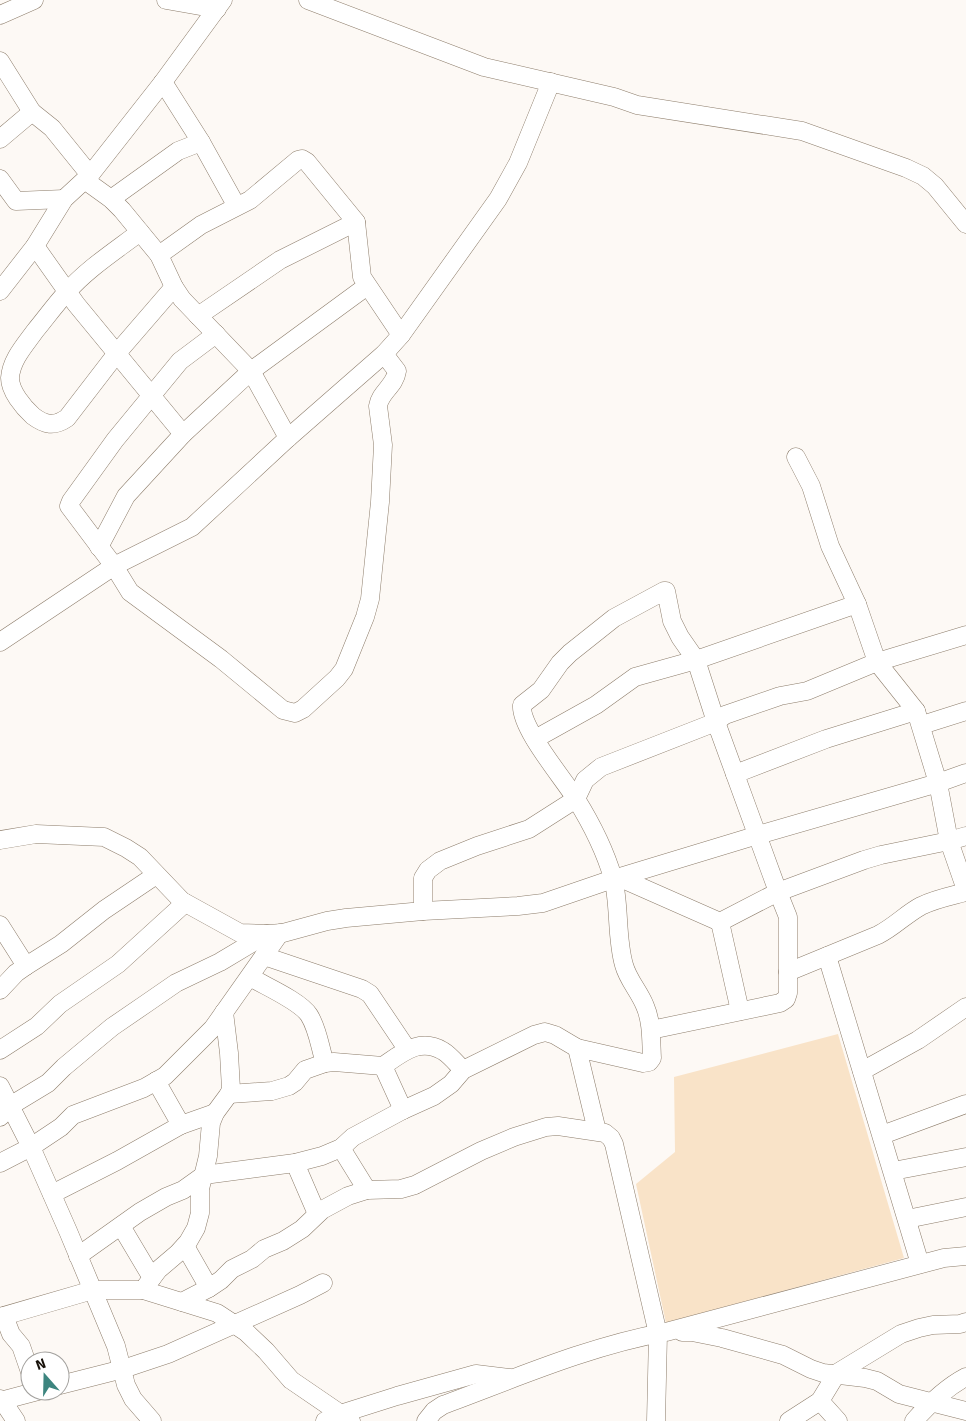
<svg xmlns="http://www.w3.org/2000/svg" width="966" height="1421" font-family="Signika,sans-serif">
<rect width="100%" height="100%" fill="#fdf9f5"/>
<polygon fill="#f9e3c8" points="838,1034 904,1258 666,1323 636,1184 675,1152 674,1077"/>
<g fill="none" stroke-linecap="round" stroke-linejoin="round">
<g stroke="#8d7d6b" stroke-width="19">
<g id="minor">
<polyline points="166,0 217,9"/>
<polyline points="308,0 484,67 614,97 637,105 802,131 906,168 923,176 935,186 966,224"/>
<polyline points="0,15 34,0"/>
<polyline points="0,61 32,112 52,128 90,175"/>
<polyline points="163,82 201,142 236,205"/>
<polyline points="0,139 32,112"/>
<polyline points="0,179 16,201 64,199"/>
<polyline points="86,181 111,199 122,210 159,255 174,287 182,299 251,371 288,438"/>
<polyline points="111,199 178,151 201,142"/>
<path d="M140 232C115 251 87 269 66 293 55 305 45 319 35 331 25 345 11 360 10 378 10 391 23 407 33 416 45 425 54 427 67 418L117 353 174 287"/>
<polyline points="35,246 76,304 183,434"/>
<polyline points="159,255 201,225 250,200 298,160 302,159 307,162 356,222 362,277 401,335"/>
<polyline points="0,291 35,246 64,199 90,175 163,82 223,0"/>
<polyline points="198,316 280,260 356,222"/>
<path d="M216 334 180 361 115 440 71 501 69 506 114 566 130 592 221 659 283 710 295 713 303 709 337 678 344 669 365 617 370 599 380 502 383 445 378 406C380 392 395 386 397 371L384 354"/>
<polyline points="796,457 811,486 830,546 857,604 877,662 916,711 938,783 949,841 966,890"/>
<polyline points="99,547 126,496 183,434 251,371 367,286"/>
<polyline points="0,642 114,566 192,527 288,438 384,354 401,335 498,199 518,163 551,82"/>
<polyline points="922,725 966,711"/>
<polyline points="535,739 596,705 635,677 696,660 857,604"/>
<polyline points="735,774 826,739 916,711"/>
<polyline points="0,840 36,834 104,837 126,848 140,857 182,901 240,933 267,934 283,933 327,921 346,918 423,911 518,906 543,903 613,879 758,835 938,783 966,773"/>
<polyline points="618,877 720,922 778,892 864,860 881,855 949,841 966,836"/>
<polyline points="423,911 423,878 428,870 440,861 477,846 529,829 576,799 585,780 601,767 716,722 725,715 780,696 807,691 877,662 966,635"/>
<polyline points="720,922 740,1011"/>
<polyline points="0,925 26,966"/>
<polyline points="264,956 362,989 370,994 407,1049"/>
<polyline points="827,956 920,1264"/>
<path d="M788 972 878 935C894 927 906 914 921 906 935 899 951 896 966 892"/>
<path d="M250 977C265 986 300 1001 309 1015 318 1029 320 1048 325 1063"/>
<polyline points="0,990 16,973 26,966 61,944 104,910 156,875"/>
<polyline points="577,1048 597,1131"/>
<polyline points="0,1050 37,1026 60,1004 118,964 185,903"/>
<polyline points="383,1066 403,1110"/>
<polyline points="862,1071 918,1040 966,1007"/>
<polyline points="156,1081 181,1125"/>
<polyline points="0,1086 31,1147 68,1231 116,1346 126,1385 133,1399 152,1421"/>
<path d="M229 1094 272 1091 289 1086 295 1082 305 1070 325 1063 334 1062 383 1066C402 1053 420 1037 443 1051 450 1055 457 1064 463 1070"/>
<polyline points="0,1117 10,1106 48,1083 64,1067 112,1027 147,1003 176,983 220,962 267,934"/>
<polyline points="882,1135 966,1104"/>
<polyline points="341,1148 367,1190"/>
<polyline points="0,1163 31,1147 61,1127 73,1115 144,1088 165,1076 213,1028 280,933"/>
<polyline points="295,1163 317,1214"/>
<polyline points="893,1171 966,1157"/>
<polyline points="52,1194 117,1161 181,1125 215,1113"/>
<polyline points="907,1219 966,1207"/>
<polyline points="121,1226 152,1278"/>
<polyline points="185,1246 209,1288"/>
<path d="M78 1256 140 1212 166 1197 183 1190 204 1175 295 1163 322 1156 341 1148 353 1137 403 1110 434 1096 451 1084 463 1070 534 1035 545 1032 555 1035 577 1048 643 1063 649 1062 652 1058C651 1041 652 1022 645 1006 639 991 628 980 624 965 616 938 620 905 613 878 605 851 591 823 576 799 563 778 520 728 522 705L541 690 560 663 570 653 614 618 664 591H666L672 621 680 637 696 660 716 722 778 892 788 917V993L786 999 780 1003 651 1030"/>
<polyline points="143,1290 158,1270 178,1253 188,1242 196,1228 200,1213 200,1189 208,1156 211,1123 215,1113 229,1094 231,1089 229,1053 224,1012"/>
<polyline points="182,1302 209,1288 221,1280 232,1269 252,1259 264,1249 283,1241 302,1229 322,1210 348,1196 367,1190 401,1189 415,1185 481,1151 514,1137 546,1127 558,1126 605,1133 611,1138 614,1144 658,1334 656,1421"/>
<polyline points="4,1316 11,1334 21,1346 30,1372"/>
<polyline points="0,1317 93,1290 143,1290 217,1313 246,1332 266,1351 291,1380 351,1421"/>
<polyline points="682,1332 692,1332 722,1338 783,1355 811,1369 823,1373 865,1378 877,1381 899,1394 966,1411"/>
<polyline points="60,1385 123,1369 168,1354 300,1295 323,1283"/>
<polyline points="0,1399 2,1400 16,1421"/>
<polyline points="0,1401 38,1391"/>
<polyline points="820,1401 838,1421"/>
<polyline points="325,1421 340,1414 397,1396 476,1374 510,1378"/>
<path d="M426 1421 434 1411 443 1405C516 1378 589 1346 666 1332L944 1258 966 1256"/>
<polyline points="789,1421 820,1401 837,1373 901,1334 919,1328 933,1325 960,1324 966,1322"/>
<path d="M914 1421C929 1404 945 1388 966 1377"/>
</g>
</g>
<use href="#minor" stroke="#fff" stroke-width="18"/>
</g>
<g transform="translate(45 1376) rotate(340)"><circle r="24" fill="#ffffff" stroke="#a2a09d"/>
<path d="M0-4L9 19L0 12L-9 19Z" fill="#3d857f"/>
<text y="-8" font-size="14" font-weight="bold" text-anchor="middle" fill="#17110a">N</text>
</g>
</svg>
